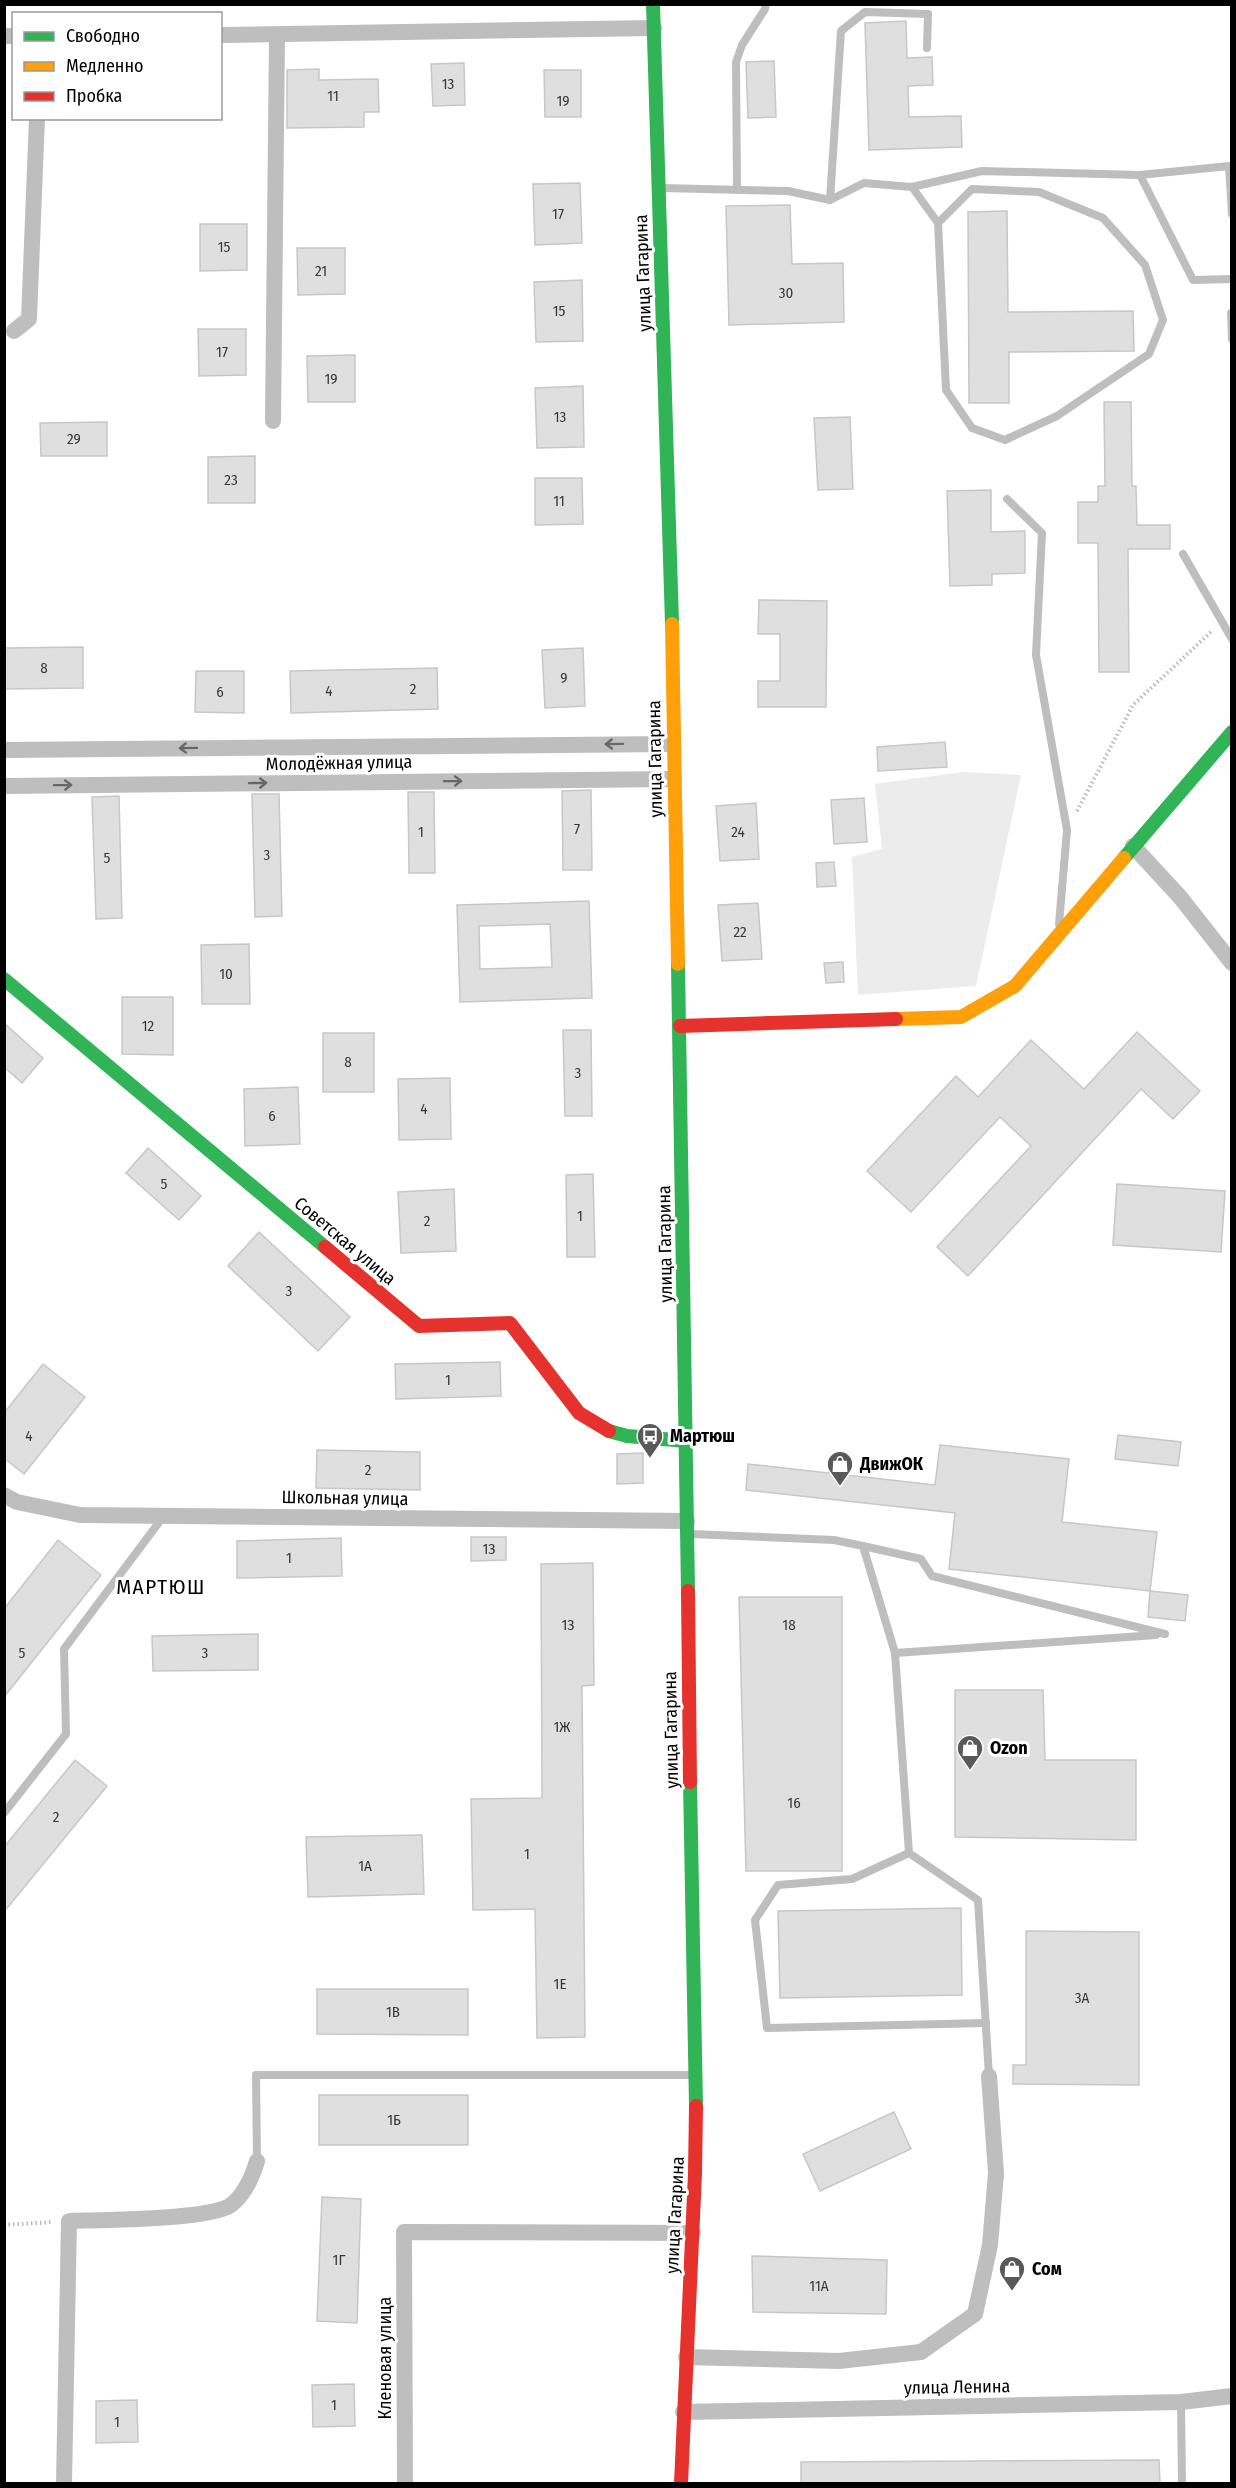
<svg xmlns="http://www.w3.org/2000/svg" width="1236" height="2488" font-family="'Fira Sans Condensed',sans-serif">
<rect width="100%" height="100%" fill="#fff"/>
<polygon fill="#ececec" points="963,772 1021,775 976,986 858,995 852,857 882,849 875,784"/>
<g fill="#dfdfdf" stroke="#c7c7c7" stroke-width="1.5" fill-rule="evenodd">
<polygon points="906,21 907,58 932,57 933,85 908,86 909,117 961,116 962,147 869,150 865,23"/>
<polygon points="774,61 776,117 748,118 746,62"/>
<polygon points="464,63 465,105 433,106 431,64"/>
<polygon points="319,69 319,80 378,79 379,112 364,112 364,127 287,128 287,70"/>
<polygon points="544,70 581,70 581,117 545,117"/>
<polygon points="580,183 582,243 535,245 533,184"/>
<polygon points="790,205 792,264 843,263 844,322 729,325 726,206"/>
<polygon points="1007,211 1008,312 1133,311 1134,351 1009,352 1009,403 969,403 968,212"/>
<polygon points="200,224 247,224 247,270 200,271"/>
<polygon points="297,248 345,248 345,294 298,295"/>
<polygon points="582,280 583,341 536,342 534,282"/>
<polygon points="198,329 246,329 246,375 199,376"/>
<polygon points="355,355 355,402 308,402 307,356"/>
<polygon points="583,386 584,447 537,448 535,388"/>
<polygon points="1104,402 1131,402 1132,486 1136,486 1137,525 1170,525 1170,549 1128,549 1129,672 1099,672 1098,543 1078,543 1078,502 1098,502 1098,486 1105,486"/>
<polygon points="850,417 853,489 818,490 814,418"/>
<polygon points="107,422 107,456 41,456 40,423"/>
<polygon points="255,456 255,503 208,503 208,457"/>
<polygon points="535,478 582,478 583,524 535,525"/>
<polygon points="991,490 991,532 1025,531 1025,573 992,574 992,585 950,586 947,491"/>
<polygon points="759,600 827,601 826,707 758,707 758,681 780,681 780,634 758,634"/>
<polygon points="83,647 83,688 4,689 4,648"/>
<polygon points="583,648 585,706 545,708 542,650"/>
<polygon points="437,668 438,709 291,713 290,671"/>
<polygon points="196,671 244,671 244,713 195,712"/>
<polygon points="945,742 947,767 878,771 877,747"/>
<polygon points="591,790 592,870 563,870 562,791"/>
<polygon points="408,792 434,792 435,873 409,873"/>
<polygon points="252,794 279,794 282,916 255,917"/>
<polygon points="119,796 122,918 96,919 92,797"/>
<polygon points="864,798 867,842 834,844 831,800"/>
<polygon points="756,803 759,859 720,861 716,806"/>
<polygon points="834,862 836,886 817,887 816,863"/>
<path d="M589 901 592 998 460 1002 457 905ZM550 924 552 967 480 969 479 926Z"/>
<polygon points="758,903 762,959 722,961 718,905"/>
<polygon points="249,944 250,1004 202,1004 201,945"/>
<polygon points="843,962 844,982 826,983 824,963"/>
<polygon points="122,997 173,997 173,1055 122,1054"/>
<polygon points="4,1023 43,1058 22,1083 4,1067"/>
<polygon points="563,1030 591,1030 592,1116 565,1116"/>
<polygon points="1137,1032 1200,1091 1173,1119 1141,1089 968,1276 937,1247 1031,1146 1000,1117 911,1212 867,1171 956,1076 978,1097 1031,1040 1084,1089"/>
<rect x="323" y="1033" width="51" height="59"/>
<polygon points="450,1078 451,1139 399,1140 398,1079"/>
<polygon points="298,1087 300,1144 245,1146 244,1089"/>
<polygon points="148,1148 201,1196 179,1220 126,1173"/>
<polygon points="593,1174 595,1257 567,1257 566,1175"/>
<polygon points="1117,1184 1225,1191 1221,1252 1113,1245"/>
<polygon points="454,1189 456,1251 401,1253 398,1192"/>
<polygon points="259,1232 350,1317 318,1351 228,1266"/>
<polygon points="500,1362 501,1396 396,1399 395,1364"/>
<polygon points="43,1364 85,1397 24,1474 4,1458 4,1413"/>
<polygon points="1118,1435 1181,1442 1178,1466 1115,1459"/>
<polygon points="940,1445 1069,1459 1062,1522 1157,1532 1150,1591 949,1569 955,1513 746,1490 748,1464 935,1485"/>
<polygon points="317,1450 420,1452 420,1490 316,1488"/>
<polygon points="643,1453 643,1483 617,1484 617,1454"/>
<polygon points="471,1537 506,1537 506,1560 471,1561"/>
<polygon points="341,1538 342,1576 237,1578 237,1541"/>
<polygon points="58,1540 101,1575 4,1697 4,1609"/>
<polygon points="593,1563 594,1685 582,1686 585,2037 537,2038 535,1909 473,1910 471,1799 542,1798 541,1564"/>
<polygon points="1150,1591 1188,1595 1185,1621 1148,1617"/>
<polygon points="739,1597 842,1597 842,1871 746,1871"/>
<polygon points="258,1634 258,1670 153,1671 152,1636"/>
<polygon points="955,1690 1043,1690 1045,1760 1136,1760 1136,1840 955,1837"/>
<polygon points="75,1760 107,1786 4,1912 4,1847"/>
<polygon points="422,1835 424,1894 308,1897 306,1837"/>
<polygon points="961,1908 962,1995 780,1998 778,1911"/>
<polygon points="1026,1931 1139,1932 1139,2085 1013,2084 1013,2065 1026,2065"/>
<polygon points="317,1989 468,1989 468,2035 317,2034"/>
<rect x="319" y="2095" width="149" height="50"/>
<polygon points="894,2112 911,2149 820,2191 803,2154"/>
<polygon points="322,2197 361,2199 357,2323 317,2321"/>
<polygon points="752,2256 887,2260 886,2314 753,2312"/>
<polygon points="354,2384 355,2426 313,2427 312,2385"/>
<polygon points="137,2400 138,2442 96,2443 96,2401"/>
<polygon points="1159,2460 1160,2484 801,2484 801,2462"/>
</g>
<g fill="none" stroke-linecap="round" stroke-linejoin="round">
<g stroke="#b9b9b9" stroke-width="4" stroke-dasharray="1.5 3" stroke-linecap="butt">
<polyline points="1077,811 1133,705 1213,630"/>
<polyline points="4,2225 52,2222"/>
</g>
<g stroke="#bebebe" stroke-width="8">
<polyline points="1140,175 1193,280 1232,279"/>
<polyline points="912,187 938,223 946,390 972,428 1005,440 1057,416 1149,354 1163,320 1145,265 1103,218 1039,192 972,189 938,223"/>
<polyline points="662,188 788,191 830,200 864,183 912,187 982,171 1140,175 1229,166 1232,214"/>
<polyline points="737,190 736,62 742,45 765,9 766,4"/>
<polyline points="830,200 841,31 865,12 928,14 927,48"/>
<polyline points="1231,313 1232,339"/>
<polyline points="1007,499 1042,533 1036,655 1067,830 1059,924"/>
<polyline points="1183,554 1232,639"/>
<polyline points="691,1534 834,1540 863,1546 895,1653 909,1853 978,1900 989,2076"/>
<polyline points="863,1546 921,1559 932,1576 1165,1634"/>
<polyline points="895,1653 1156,1635"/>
<polyline points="4,1813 66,1734 64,1649 163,1517"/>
<polyline points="909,1853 852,1879 778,1885 755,1920 767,2028 986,2023"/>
<polyline points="257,2161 256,2075 693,2075"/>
<polyline points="1181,2402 1182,2484"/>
</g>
<g stroke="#bebebe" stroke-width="16">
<polyline points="220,35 654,28"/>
<polyline points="4,36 14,36"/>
<polyline points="14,331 29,319 37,118"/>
<polyline points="273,421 277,35"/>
<polyline points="4,750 673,744"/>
<polyline points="4,786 674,779"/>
<polyline points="1133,846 1180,897 1232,963"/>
<polyline points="4,1495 17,1502 80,1515 687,1521"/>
<polyline points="686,2357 839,2361 921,2352 975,2314 990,2245 996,2173 989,2076"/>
<polyline points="683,2412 1181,2402 1232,2396"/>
<path d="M64 2484 69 2221C100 2220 210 2220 231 2205 245 2194 252 2178 257 2161"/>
<polyline points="405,2484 404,2232 693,2233"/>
</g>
<g stroke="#30b455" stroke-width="14">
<polyline points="653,4 672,624"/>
<polyline points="1124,858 1232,732"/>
<polyline points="678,964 688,1591"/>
<polyline points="4,979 325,1247"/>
<polyline points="609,1431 627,1436 687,1441"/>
<polyline points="690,1782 696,2106"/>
</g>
<g stroke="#ff9f0a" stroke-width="14">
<polyline points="672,624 678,964"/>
<polyline points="896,1019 961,1017 1015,986 1124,858"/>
</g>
<g stroke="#e5322d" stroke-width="14">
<polyline points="680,1026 896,1019"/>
<polyline points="325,1247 419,1326 510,1323 579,1413 609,1431"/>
<polyline points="688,1591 690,1782"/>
<polyline points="681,2484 695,2173 696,2106"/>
</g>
</g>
<defs><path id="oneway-shaft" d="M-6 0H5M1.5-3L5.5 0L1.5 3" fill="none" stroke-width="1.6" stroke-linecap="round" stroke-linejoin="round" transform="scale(1.5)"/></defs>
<g stroke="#686868">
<use href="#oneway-shaft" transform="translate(614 744) rotate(179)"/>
<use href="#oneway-shaft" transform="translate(188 748) rotate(179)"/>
<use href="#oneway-shaft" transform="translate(453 781) rotate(-1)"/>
<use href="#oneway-shaft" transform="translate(258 783) rotate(-1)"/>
<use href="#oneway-shaft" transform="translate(63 785) rotate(-1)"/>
</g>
<defs>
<g id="bus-pin" transform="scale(1.35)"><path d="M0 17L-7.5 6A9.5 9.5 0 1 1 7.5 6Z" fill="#595959" stroke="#fff"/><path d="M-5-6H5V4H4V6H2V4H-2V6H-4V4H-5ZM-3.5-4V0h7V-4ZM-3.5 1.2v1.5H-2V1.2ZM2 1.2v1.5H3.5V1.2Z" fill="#fff"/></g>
<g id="shop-pin" transform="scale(1.35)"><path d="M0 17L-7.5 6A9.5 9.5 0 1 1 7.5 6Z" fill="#595959" stroke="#fff"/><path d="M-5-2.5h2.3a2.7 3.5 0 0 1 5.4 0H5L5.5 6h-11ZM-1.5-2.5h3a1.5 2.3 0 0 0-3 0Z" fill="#fff"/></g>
</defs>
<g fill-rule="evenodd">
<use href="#bus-pin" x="650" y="1436"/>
<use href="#shop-pin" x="840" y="1464"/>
<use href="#shop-pin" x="970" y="1748"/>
<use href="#shop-pin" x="1012" y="2269"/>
</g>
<g text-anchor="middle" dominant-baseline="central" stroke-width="6" stroke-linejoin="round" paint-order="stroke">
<g font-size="15" fill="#383838">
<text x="448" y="84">13</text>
<text x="333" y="96">11</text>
<text x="563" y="101">19</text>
<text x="558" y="214">17</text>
<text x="224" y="247">15</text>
<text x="321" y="271">21</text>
<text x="786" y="293">30</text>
<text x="559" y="311">15</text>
<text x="222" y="352">17</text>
<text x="331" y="379">19</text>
<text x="560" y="417">13</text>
<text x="74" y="439">29</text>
<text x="231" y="480">23</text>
<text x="559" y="501">11</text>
<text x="44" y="668">8</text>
<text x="564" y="678">9</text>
<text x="413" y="689">2</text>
<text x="329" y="691">4</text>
<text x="220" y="692">6</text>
<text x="577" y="829">7</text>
<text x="421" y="832">1</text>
<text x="738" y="832">24</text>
<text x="267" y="855">3</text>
<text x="107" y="858">5</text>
<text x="740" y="932">22</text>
<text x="226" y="974">10</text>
<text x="148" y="1026">12</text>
<text x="348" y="1062">8</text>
<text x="578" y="1073">3</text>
<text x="424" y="1109">4</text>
<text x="272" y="1116">6</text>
<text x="164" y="1184">5</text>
<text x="580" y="1216">1</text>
<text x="427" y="1221">2</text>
<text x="289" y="1291">3</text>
<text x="448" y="1380">1</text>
<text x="29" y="1436">4</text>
<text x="368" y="1470">2</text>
<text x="489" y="1549">1З</text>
<text x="289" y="1558">1</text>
<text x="568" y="1625">1З</text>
<text x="789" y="1625">18</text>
<text x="22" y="1653">5</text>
<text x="205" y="1653">3</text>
<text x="562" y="1727">1Ж</text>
<text x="794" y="1803">16</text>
<text x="56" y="1817">2</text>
<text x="527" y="1854">1</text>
<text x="365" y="1866">1А</text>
<text x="560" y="1984">1Е</text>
<text x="1082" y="1998">3А</text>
<text x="393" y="2012">1В</text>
<text x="394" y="2120">1Б</text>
<text x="339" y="2260">1Г</text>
<text x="819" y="2286">11А</text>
<text x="334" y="2405">1</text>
<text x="117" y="2422">1</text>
</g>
<g font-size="18" fill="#000" stroke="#fff">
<text transform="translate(643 273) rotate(-92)">улица Гагарина</text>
<text transform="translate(655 759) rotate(-91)">улица Гагарина</text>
<text transform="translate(339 763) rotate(-1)">Молодёжная улица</text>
<text transform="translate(345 1241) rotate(40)">Советская улица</text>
<text transform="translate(665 1244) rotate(-91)">улица Гагарина</text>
<text transform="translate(345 1498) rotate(1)">Школьная улица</text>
<text transform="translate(671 1730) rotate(-91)">улица Гагарина</text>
<text transform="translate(675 2215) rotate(-87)">улица Гагарина</text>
<text transform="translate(385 2358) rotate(-90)">Кленовая улица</text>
<text transform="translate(957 2387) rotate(-1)">улица Ленина</text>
</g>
<g font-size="18" font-weight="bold" fill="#000" stroke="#fff" text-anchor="start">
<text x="670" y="1436">Мартюш</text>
<text x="860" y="1464">ДвижОК</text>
<text x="990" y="1748">Ozon</text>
<text x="1032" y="2269">Сом</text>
</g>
<g font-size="21" letter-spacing="1.5" fill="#000" stroke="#fff">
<text x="161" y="1587">МАРТЮШ</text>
</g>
</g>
<rect width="1236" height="2488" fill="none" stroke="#000000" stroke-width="12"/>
<rect x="12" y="12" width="210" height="108" fill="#ffffff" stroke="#999999" stroke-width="1.5"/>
<rect x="24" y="32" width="30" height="9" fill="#30b455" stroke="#999999" stroke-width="1.5"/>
<text x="66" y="42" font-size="18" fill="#000000">Свободно</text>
<rect x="24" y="62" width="30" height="9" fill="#ff9f0a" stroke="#999999" stroke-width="1.5"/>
<text x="66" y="72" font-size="18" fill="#000000">Медленно</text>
<rect x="24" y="92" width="30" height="9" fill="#e5322d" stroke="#999999" stroke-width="1.5"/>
<text x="66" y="102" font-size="18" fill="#000000">Пробка</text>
</svg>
